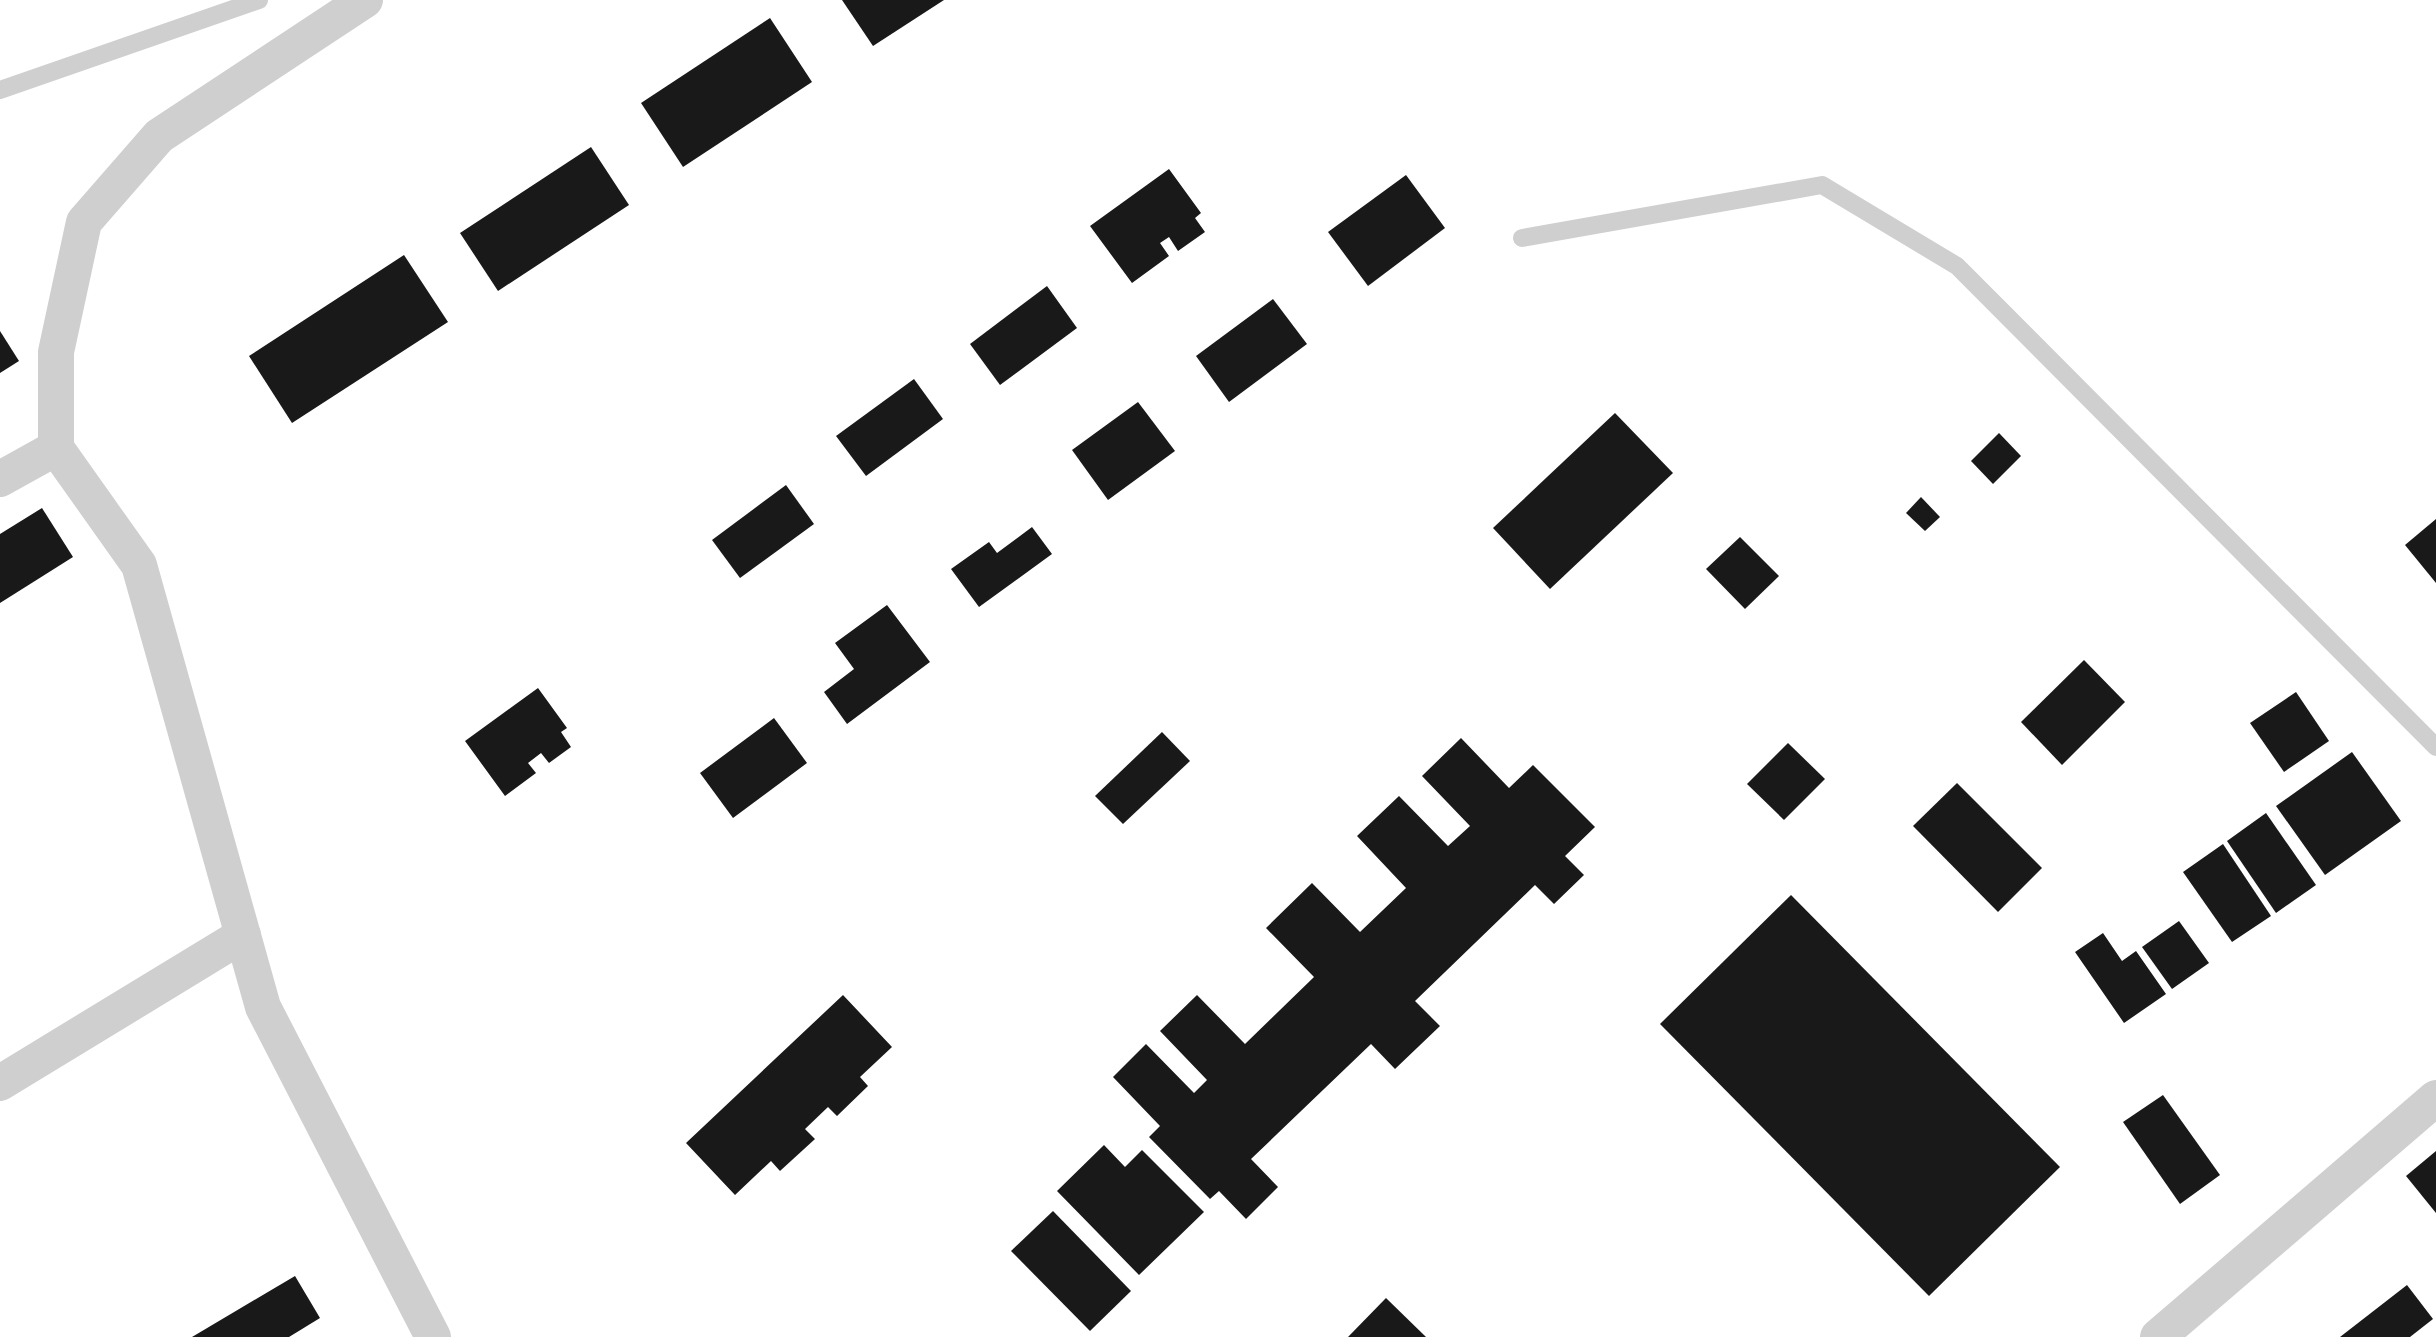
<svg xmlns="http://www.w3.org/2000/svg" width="2436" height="1337" font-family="Ubuntu,sans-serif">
<rect width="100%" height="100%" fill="#fff"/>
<g fill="#191919">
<polygon points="842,0 944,0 873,46"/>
<polygon points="770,18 812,82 683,167 641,103"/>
<polygon points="591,147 629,205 498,291 460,233"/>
<polygon points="1169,169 1201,213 1195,218 1205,232 1178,251 1169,237 1160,243 1169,256 1132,283 1090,226"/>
<polygon points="1406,175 1445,228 1368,286 1328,232"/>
<polygon points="404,255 448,322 292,423 249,356"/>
<polygon points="1047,286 1077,328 1000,385 970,344"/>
<polygon points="1273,299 1307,344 1229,402 1196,356"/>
<polygon points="0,331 19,361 0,373"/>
<polygon points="914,379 943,419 866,476 836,436"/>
<polygon points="1138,402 1175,451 1108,500 1072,450"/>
<polygon points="1615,413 1673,473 1550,589 1493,528"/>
<polygon points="1999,433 2021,456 1993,484 1971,461"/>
<polygon points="786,485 814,524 740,578 712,540"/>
<polygon points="1921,497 1940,517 1925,531 1906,513"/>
<polygon points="42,508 73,557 0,603 0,534"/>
<polygon points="2436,519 2436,583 2405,545"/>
<polygon points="1032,527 1052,554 979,607 951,569 989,542 997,553"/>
<polygon points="1740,537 1779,576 1745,609 1706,569"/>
<polygon points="887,605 930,662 847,724 824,692 854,669 835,643"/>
<polygon points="2084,660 2125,702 2062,765 2021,722"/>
<polygon points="538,688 567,728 561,732 571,747 549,763 541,753 528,763 536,773 505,796 465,741"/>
<polygon points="2296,692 2329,741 2284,772 2250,723"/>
<polygon points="774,718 807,763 733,818 700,773"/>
<polygon points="1162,732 1190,761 1123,824 1095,796"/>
<polygon points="1461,738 1509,788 1533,765 1595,827 1565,856 1584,875 1554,904 1535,885 1415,1001 1440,1026 1395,1069 1371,1044 1251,1159 1278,1187 1246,1219 1219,1191 1210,1199 1149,1137 1160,1126 1113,1077 1146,1044 1194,1093 1207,1080 1160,1031 1197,995 1245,1044 1314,977 1266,928 1312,883 1360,932 1406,888 1357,836 1399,796 1448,846 1470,826 1422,776"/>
<polygon points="1788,743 1825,779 1784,820 1747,784"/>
<polygon points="2352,752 2401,821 2325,875 2276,806"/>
<polygon points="1957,783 2042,868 1998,912 1913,826"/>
<polygon points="2266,813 2316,885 2276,913 2227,841"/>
<polygon points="2223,844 2271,916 2232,942 2183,872"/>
<polygon points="1791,895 2060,1167 1929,1296 1660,1024"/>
<polygon points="2179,921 2209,963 2172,989 2142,947"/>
<polygon points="2103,933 2122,961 2136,951 2166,994 2124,1023 2075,952"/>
<polygon points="843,995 892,1047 860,1077 868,1086 837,1116 828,1107 805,1129 815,1139 780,1171 771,1161 735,1195 686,1143"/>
<polygon points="2163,1095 2220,1175 2180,1204 2123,1122"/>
<polygon points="1104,1145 1125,1167 1142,1150 1204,1212 1139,1275 1057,1191"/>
<polygon points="2436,1151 2436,1213 2406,1176"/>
<polygon points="1053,1211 1131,1291 1090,1331 1011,1251"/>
<polygon points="295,1276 320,1318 289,1337 192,1337"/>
<polygon points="2407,1285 2433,1319 2410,1337 2340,1337"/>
<polygon points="1386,1298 1426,1337 1348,1337"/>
</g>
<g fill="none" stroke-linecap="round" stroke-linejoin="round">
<g stroke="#cfcfcf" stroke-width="18">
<polyline points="0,90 259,0"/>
<polyline points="1522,238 1822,185 1957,266 2436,747"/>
</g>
<g stroke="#cfcfcf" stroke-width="36">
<polyline points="56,448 56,352 84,222 159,136 365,0"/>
<polyline points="0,479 56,448 139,565 263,1007 433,1337"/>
<polyline points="0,1083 243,935"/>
<polyline points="2158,1337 2436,1098"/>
</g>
</g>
</svg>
